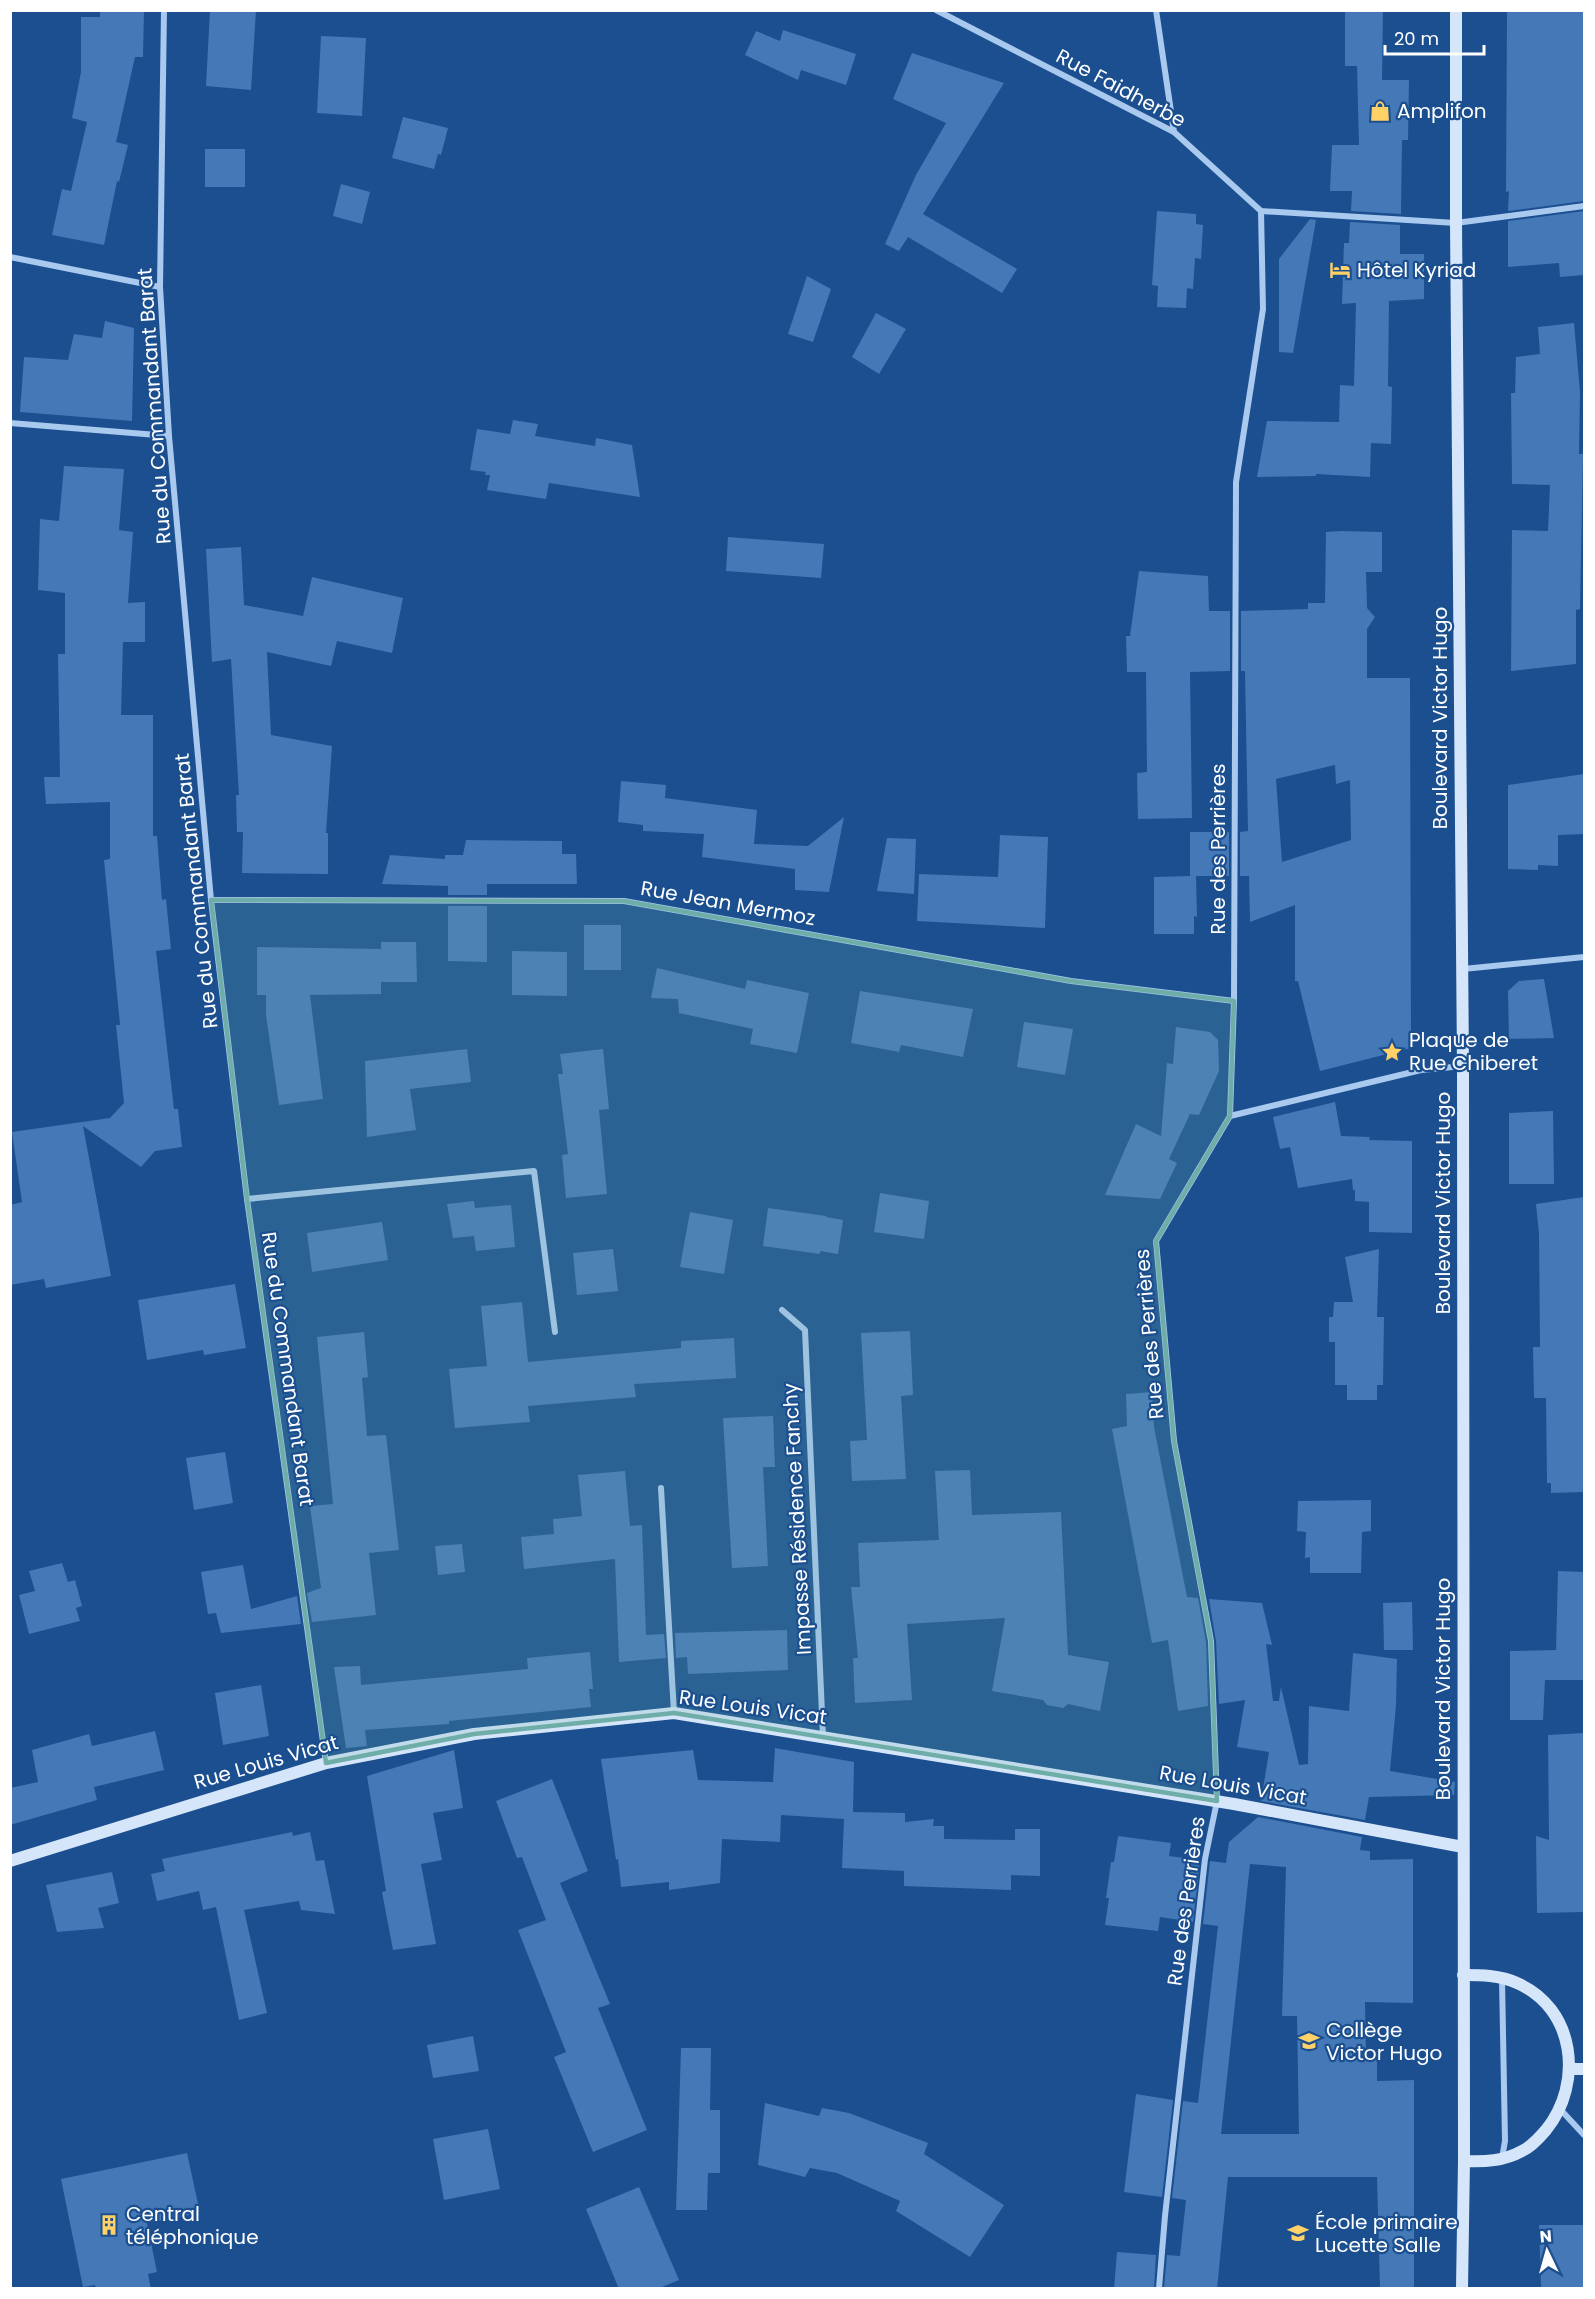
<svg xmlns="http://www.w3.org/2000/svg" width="1595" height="2299" font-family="Poppins,sans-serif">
<rect width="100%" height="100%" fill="#1b4f8f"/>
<g fill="#4478b7" fill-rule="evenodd">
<polygon points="100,10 144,10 143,57 135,57 116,142 128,145 119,182 117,181 104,245 52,235 62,189 71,191 87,122 72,118 81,72 81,17 100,17"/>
<polygon points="210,10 256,10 251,90 206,86"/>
<polygon points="1345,10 1383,10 1382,80 1409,80 1408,140 1402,140 1401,214 1351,211 1352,191 1330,191 1332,145 1359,145 1357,66 1345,66"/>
<polygon points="1507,10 1584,10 1584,201 1508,211 1509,191 1506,192"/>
<polygon points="783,30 856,54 846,85 801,70 798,80 745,55 756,31 780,41"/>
<polygon points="321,36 366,38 362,116 317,113"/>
<polygon points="912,53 1004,83 923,214 1017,269 1002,293 908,237 899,251 885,244 916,175 946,123 893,99"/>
<polygon points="403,117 448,128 441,155 438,154 434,169 392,158"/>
<rect x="205" y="149" width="40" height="38"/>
<polygon points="341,184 370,192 362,224 333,216"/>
<polygon points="1157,211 1196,214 1196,224 1203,225 1201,259 1195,258 1193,289 1187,288 1186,308 1157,307 1158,286 1152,285"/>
<polygon points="1584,211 1584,275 1560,277 1559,263 1508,267 1508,221"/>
<polygon points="1310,219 1316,220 1293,353 1279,352 1279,259"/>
<polygon points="1350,222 1400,225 1400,254 1424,254 1424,299 1389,301 1388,386 1392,387 1391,444 1371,443 1370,477 1316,474 1316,476 1257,477 1267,421 1339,422 1340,385 1354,386 1356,303 1342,304 1344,243 1349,243"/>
<polygon points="807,276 831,289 813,342 788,334"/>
<polygon points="876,313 906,329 879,374 852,357"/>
<polygon points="105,321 134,328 132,421 20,412 24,357 68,360 74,334 102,338"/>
<polygon points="1574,323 1580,392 1579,454 1583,454 1580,609 1576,610 1576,664 1511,671 1512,530 1548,531 1550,485 1512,484 1511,393 1515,393 1516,357 1540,354 1538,327"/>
<polygon points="513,420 538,424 535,436 595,446 596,438 632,445 640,497 549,483 546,499 487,490 490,475 485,475 486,472 470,470 477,429 510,434"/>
<polygon points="64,466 124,469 119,530 133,532 128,603 145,602 145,642 123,642 121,715 153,715 153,836 157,836 162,900 166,899 171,949 156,951 174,1109 178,1109 182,1147 155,1151 141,1167 83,1126 111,1276 46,1288 44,1279 10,1285 10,1205 22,1202 12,1132 110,1118 124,1103 116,1025 120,1025 104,860 110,859 110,802 46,804 44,777 60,777 58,654 65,654 65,593 38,590 40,519 59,521"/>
<path d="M1341 531 1382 532V572H1366L1367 608 1375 617 1367 629V678H1410L1411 1048 1320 1071 1298 981H1295V905L1250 922 1249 876H1240V832L1248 831 1245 671H1241V611L1308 609V603H1325L1326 532ZM1335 765 1336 784 1350 780 1351 840 1282 862 1276 779Z"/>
<polygon points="728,537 824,544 821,578 726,571"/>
<polygon points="241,547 244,605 303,616 312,577 403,598 392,653 337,641 331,666 267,652 271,735 332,746 326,833 328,833 328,874 242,873 243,832 237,832 236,795 239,795 231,659 212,662 206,549"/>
<polygon points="1139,571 1208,576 1209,611 1230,611 1230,671 1190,672 1192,818 1138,819 1137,773 1147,772 1146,672 1127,672 1126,636 1130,636"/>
<polygon points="1584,774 1584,834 1558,835 1558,866 1538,865 1538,870 1508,869 1508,785"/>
<polygon points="621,781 666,785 665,798 757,810 754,844 808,846 844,817 829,892 795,890 795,869 702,857 704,834 643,831 643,825 618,822"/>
<polygon points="1190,832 1229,832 1229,876 1196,876 1197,917 1194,916 1194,934 1154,934 1154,877 1190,876"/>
<polygon points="1000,835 1048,837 1045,928 917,921 919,874 998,877"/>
<polygon points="887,838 916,839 914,894 877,891"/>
<polygon points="466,840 562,841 562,854 576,854 577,884 487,884 487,895 448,895 448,886 382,884 390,855 445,859 445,855 463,855"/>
<polygon points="448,906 487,906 487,962 448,961"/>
<rect x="584" y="925" width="37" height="45"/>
<polygon points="381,942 416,942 417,982 381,982 381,994 310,995 323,1099 279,1105 266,1015 266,995 257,995 257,947 381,949"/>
<polygon points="512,951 567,952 567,996 512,995"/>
<polygon points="657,968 745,989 747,980 809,993 797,1053 750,1044 753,1029 679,1013 678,999 651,998"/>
<polygon points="1544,979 1554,1038 1509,1039 1508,991 1519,981"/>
<polygon points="860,991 973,1009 963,1057 901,1045 899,1052 851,1043"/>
<polygon points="1024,1022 1073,1029 1065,1075 1017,1067"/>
<polygon points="1176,1027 1210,1032 1218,1040 1219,1071 1199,1115 1190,1114 1169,1159 1177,1163 1160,1199 1105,1195 1136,1124 1161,1136 1167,1063 1173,1064"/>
<polygon points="467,1049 471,1082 410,1089 416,1130 367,1137 365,1061"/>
<polygon points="603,1049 609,1109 599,1110 607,1194 566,1198 562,1155 568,1154 558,1074 563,1074 560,1054"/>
<polygon points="1335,1102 1341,1136 1370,1137 1369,1140 1412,1141 1412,1233 1369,1232 1369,1202 1355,1201 1355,1190 1353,1190 1352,1179 1298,1188 1290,1147 1280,1149 1273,1117"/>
<polygon points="1553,1111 1554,1184 1509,1184 1509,1113"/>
<polygon points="880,1193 929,1201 924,1239 874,1232"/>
<polygon points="1584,1197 1584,1492 1551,1493 1551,1483 1547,1483 1546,1398 1534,1398 1533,1347 1540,1347 1539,1234 1536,1204"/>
<polygon points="474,1201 475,1208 511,1205 515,1247 476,1251 474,1236 453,1238 447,1204"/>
<polygon points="768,1208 826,1216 826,1217 843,1220 838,1254 820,1251 820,1254 763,1246"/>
<polygon points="690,1212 733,1220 724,1274 680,1267"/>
<polygon points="382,1222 388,1260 312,1272 307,1233"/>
<polygon points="613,1249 618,1291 577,1295 573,1253"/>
<polygon points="1379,1249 1377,1317 1384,1317 1383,1385 1377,1385 1377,1400 1347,1400 1347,1385 1335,1385 1335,1342 1329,1342 1329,1317 1333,1317 1334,1302 1353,1302 1345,1257"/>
<polygon points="235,1284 246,1348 204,1355 203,1350 147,1360 138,1300"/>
<polygon points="522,1302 528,1362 681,1348 681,1341 734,1338 736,1378 634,1384 636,1397 528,1406 530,1422 455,1428 449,1369 487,1366 481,1306"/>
<polygon points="910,1331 913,1395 901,1396 906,1479 852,1481 850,1441 867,1440 861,1333"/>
<polygon points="364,1332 368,1377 362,1378 367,1436 386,1435 399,1550 369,1553 376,1615 312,1622 307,1593 321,1588 310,1506 333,1504 317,1337"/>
<polygon points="1152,1392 1154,1427 1187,1597 1198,1598 1206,1642 1208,1706 1178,1711 1168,1640 1152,1643 1112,1429 1127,1426 1126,1394"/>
<polygon points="773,1416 775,1467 763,1467 768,1566 732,1568 723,1418"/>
<polygon points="225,1452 233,1503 194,1510 186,1458"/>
<polygon points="970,1470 972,1515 1061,1512 1068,1655 1109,1662 1100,1711 1068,1704 1063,1708 1047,1705 1043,1700 992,1691 1005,1618 907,1624 912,1700 855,1703 853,1658 858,1658 851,1587 860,1587 858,1543 939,1540 935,1471"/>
<polygon points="625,1471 630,1526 642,1525 646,1635 664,1634 666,1658 619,1662 615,1559 524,1569 521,1537 554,1534 553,1519 582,1516 578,1475"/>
<polygon points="1371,1500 1371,1531 1362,1532 1361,1573 1310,1573 1310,1557 1305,1558 1306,1532 1297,1531 1298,1501"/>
<polygon points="462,1544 465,1572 438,1575 435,1546"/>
<polygon points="62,1563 68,1582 75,1580 82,1606 76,1608 80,1621 29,1634 19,1595 35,1591 29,1571"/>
<polygon points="243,1565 251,1609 297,1596 301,1624 221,1633 216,1613 208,1614 201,1572"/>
<polygon points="1558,1571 1584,1572 1584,1680 1545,1680 1543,1720 1510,1720 1510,1651 1556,1650"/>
<polygon points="1209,1599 1262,1603 1272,1645 1266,1644 1273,1701 1279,1701 1281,1687 1299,1765 1308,1764 1309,1706 1349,1711 1353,1653 1397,1659 1396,1705 1390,1771 1455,1782 1454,1795 1369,1797 1365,1820 1261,1801 1269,1752 1237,1747 1245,1700 1219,1704 1216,1641"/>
<polygon points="1412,1602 1413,1650 1384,1650 1383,1603"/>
<polygon points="787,1630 788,1670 688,1674 687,1657 676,1658 675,1633"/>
<polygon points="590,1652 593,1689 589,1689 591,1707 449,1721 449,1724 365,1730 367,1746 346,1748 334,1667 360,1666 361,1685 528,1669 527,1658"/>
<polygon points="261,1685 269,1736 223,1745 215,1693"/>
<polygon points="155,1731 164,1770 94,1787 97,1800 10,1825 10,1788 38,1782 32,1750 89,1734 92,1746"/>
<polygon points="1584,1733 1584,1912 1537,1913 1536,1836 1549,1840 1548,1735"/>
<polygon points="775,1748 854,1762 853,1812 905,1813 905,1822 934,1819 933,1826 944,1826 944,1839 1015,1840 1015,1829 1040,1829 1040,1876 1011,1875 1011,1890 904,1886 904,1871 842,1868 844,1819 781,1815 780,1842 722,1839 720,1883 669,1890 669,1882 621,1887 618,1859 616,1860 601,1759 693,1750 698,1780 773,1782"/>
<polygon points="454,1750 463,1808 433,1813 442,1860 421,1864 436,1944 393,1950 382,1892 386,1891 367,1776"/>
<polygon points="552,1779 588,1871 560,1883 610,2004 598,2008 647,2130 593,2152 554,2057 566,2052 518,1930 546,1920 522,1857 517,1858 496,1801"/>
<path d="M1258 1817 1362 1837 1360 1850 1370 1851V1860L1413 1859V2003L1365 2002 1366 2058 1377 2057V2081L1414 2080V2289H1380L1377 2177H1228L1217 2289H1164L1167 2255 1180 2256 1186 2200 1172 2198 1183 2101 1198 2103 1218 1926 1203 1924 1210 1861 1226 1863 1229 1842ZM1250 1864 1286 1867 1282 2016H1297L1299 2134H1221Z"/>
<polygon points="292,1832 293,1836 310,1832 316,1861 324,1860 335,1914 301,1910 299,1901 244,1910 267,2013 239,2020 216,1907 203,1910 199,1891 157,1901 151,1874 165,1871 162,1859"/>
<polygon points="1118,1836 1171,1843 1169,1856 1200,1860 1193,1922 1160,1917 1158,1931 1105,1925 1109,1898 1106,1898 1111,1862 1114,1862"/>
<polygon points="112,1872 119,1903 98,1908 104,1928 57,1932 46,1885"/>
<polygon points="473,2036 479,2071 433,2078 427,2045"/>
<polygon points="681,2048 711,2048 710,2110 720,2110 720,2173 708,2173 707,2210 676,2210"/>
<polygon points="1136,2094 1173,2100 1162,2197 1124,2192"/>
<polygon points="765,2103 819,2116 822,2108 849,2113 928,2143 924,2154 1004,2205 970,2257 896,2211 900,2201 837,2173 810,2168 805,2177 758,2165"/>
<polygon points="488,2129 500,2189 444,2200 433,2139"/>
<polygon points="187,2153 200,2213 147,2223 157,2272 148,2274 151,2289 96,2289 95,2285 83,2287 61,2179"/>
<polygon points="639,2187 679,2280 657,2289 619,2289 586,2209"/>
<polygon points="1539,2225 1584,2225 1584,2289 1541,2289"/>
<polygon points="1117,2252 1156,2255 1154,2289 1114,2289"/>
</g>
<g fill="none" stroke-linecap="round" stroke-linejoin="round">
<g stroke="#a9c9ee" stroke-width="6">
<polyline points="164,10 160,287 169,436 211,900 247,1199 326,1763"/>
<polyline points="936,10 1174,132 1261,211 1456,223 1584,206"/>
<polyline points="1156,10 1174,132"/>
<polyline points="10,257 160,287"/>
<polyline points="10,423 169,436"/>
<polyline points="211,900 624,901 1071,981 1234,1001"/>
<polyline points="1463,969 1584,957"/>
<polyline points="1230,1116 1421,1070 1463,1066"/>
<polyline points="247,1199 534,1171 555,1332"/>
<polyline points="782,1310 805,1330 823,1736"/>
<polyline points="661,1488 674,1713"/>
<polyline points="1560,2109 1584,2135"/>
<polyline points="1502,2158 1505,2141 1502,1979"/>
<polyline points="1159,2288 1165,2216 1205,1859 1217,1801 1211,1641 1174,1441 1156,1241 1230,1116 1234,1001 1236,482 1263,309 1261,211"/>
</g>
<g stroke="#d6e6fa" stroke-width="12">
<polyline points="1456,10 1456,223 1463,1066 1464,2161 1462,2288"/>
<polyline points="10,1861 326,1763 474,1734 674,1713 1234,1804 1463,1847"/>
<path d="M1463 1975C1480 1975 1500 1975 1517 1983 1575 2008 1584 2083 1546 2130 1540 2137 1531 2147 1522 2151 1504 2161 1485 2162 1464 2161"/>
<polyline points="1569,2069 1584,2069"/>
</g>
</g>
<path fill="#6fada8" fill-opacity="0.2" stroke="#6fada8" stroke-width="4.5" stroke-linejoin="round" d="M211 900 624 901 1071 981 1234 1001 1230 1116 1156 1241 1174 1441 1211 1641 1217 1801 674 1713 474 1734 326 1763 247 1199Z"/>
<defs>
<g id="shop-bare" transform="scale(1.62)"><path d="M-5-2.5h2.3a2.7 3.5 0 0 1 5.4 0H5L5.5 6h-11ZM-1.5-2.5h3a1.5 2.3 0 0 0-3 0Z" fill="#ffd166" stroke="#1b4f8f" stroke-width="2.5" paint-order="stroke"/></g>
<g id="hotel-bare" transform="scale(1.62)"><path d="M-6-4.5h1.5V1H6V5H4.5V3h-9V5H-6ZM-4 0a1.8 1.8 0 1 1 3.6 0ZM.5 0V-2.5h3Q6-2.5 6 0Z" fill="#ffd166" stroke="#1b4f8f" stroke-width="2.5" paint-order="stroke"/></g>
<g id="sight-bare" transform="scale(1.62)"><path d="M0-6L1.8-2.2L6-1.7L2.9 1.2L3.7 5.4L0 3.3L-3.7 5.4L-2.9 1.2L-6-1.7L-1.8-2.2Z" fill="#ffd166" stroke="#1b4f8f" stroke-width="2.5" paint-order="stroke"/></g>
<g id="school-bare" transform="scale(1.62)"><path d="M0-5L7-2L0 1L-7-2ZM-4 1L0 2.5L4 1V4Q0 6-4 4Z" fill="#ffd166" stroke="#1b4f8f" stroke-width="2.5" paint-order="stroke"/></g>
<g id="building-bare" transform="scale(1.62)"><path d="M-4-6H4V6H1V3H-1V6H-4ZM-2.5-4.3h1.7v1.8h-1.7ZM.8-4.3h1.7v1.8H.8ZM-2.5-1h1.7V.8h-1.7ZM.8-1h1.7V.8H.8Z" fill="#ffd166" stroke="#1b4f8f" stroke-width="2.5" paint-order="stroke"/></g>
</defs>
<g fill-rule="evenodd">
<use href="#shop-bare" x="1380" y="111"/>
<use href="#hotel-bare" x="1340" y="270"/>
<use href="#sight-bare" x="1392" y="1052"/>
<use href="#school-bare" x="1309" y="2041"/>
<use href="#building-bare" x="109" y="2225"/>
<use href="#school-bare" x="1298" y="2233"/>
</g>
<g text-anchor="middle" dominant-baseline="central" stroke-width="4.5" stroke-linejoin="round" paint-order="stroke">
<g font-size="20" fill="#fff" stroke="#1b4f8f">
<text transform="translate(1121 88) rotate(28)">Rue Faidherbe</text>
<text transform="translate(154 406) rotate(-94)">Rue du Commandant Barat</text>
<text transform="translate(1440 718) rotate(-90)">Boulevard Victor Hugo</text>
<text transform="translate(1218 849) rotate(-90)">Rue des Perrières</text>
<text transform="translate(196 891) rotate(-96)">Rue du Commandant Barat</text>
<text transform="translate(728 903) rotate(10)">Rue Jean Mermoz</text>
<text transform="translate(1443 1203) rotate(-90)">Boulevard Victor Hugo</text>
<text transform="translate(1149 1334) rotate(-95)">Rue des Perrières</text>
<text transform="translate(288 1369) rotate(82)">Rue du Commandant Barat</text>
<text transform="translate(797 1519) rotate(-93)">Impasse Résidence Fanchy</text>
<text transform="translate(1443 1689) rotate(-90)">Boulevard Victor Hugo</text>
<text transform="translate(753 1707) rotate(8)">Rue Louis Vicat</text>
<text transform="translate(266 1762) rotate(-16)">Rue Louis Vicat</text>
<text transform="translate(1233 1785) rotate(10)">Rue Louis Vicat</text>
<text transform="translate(1186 1901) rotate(-82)">Rue des Perrières</text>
</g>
<g font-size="20" fill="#fff" stroke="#1b4f8f" text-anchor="start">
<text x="1397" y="111">Amplifon</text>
<text x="1357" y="270">Hôtel Kyriad</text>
<text x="1409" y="1040">Plaque de<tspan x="1409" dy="23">Rue Chiberet</tspan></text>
<text x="1326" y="2030">Collège<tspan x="1326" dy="23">Victor Hugo</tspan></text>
<text x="126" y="2214">Central<tspan x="126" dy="23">téléphonique</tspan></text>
<text x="1315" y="2222">École primaire<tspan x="1315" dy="23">Lucette Salle</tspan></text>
</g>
</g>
<rect width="1595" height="2299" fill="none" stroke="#ffffff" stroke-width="24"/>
<g transform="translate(1547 2251) rotate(355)" stroke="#1b4f8f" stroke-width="4.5" paint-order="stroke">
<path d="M0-4.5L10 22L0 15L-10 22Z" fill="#ffffff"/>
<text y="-9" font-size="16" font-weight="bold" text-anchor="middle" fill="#ffffff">N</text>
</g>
<path d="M1385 45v9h99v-9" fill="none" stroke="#ffffff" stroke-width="3"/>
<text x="1394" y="45" font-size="18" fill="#ffffff" stroke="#1b4f8f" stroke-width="4.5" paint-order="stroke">20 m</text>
</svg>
